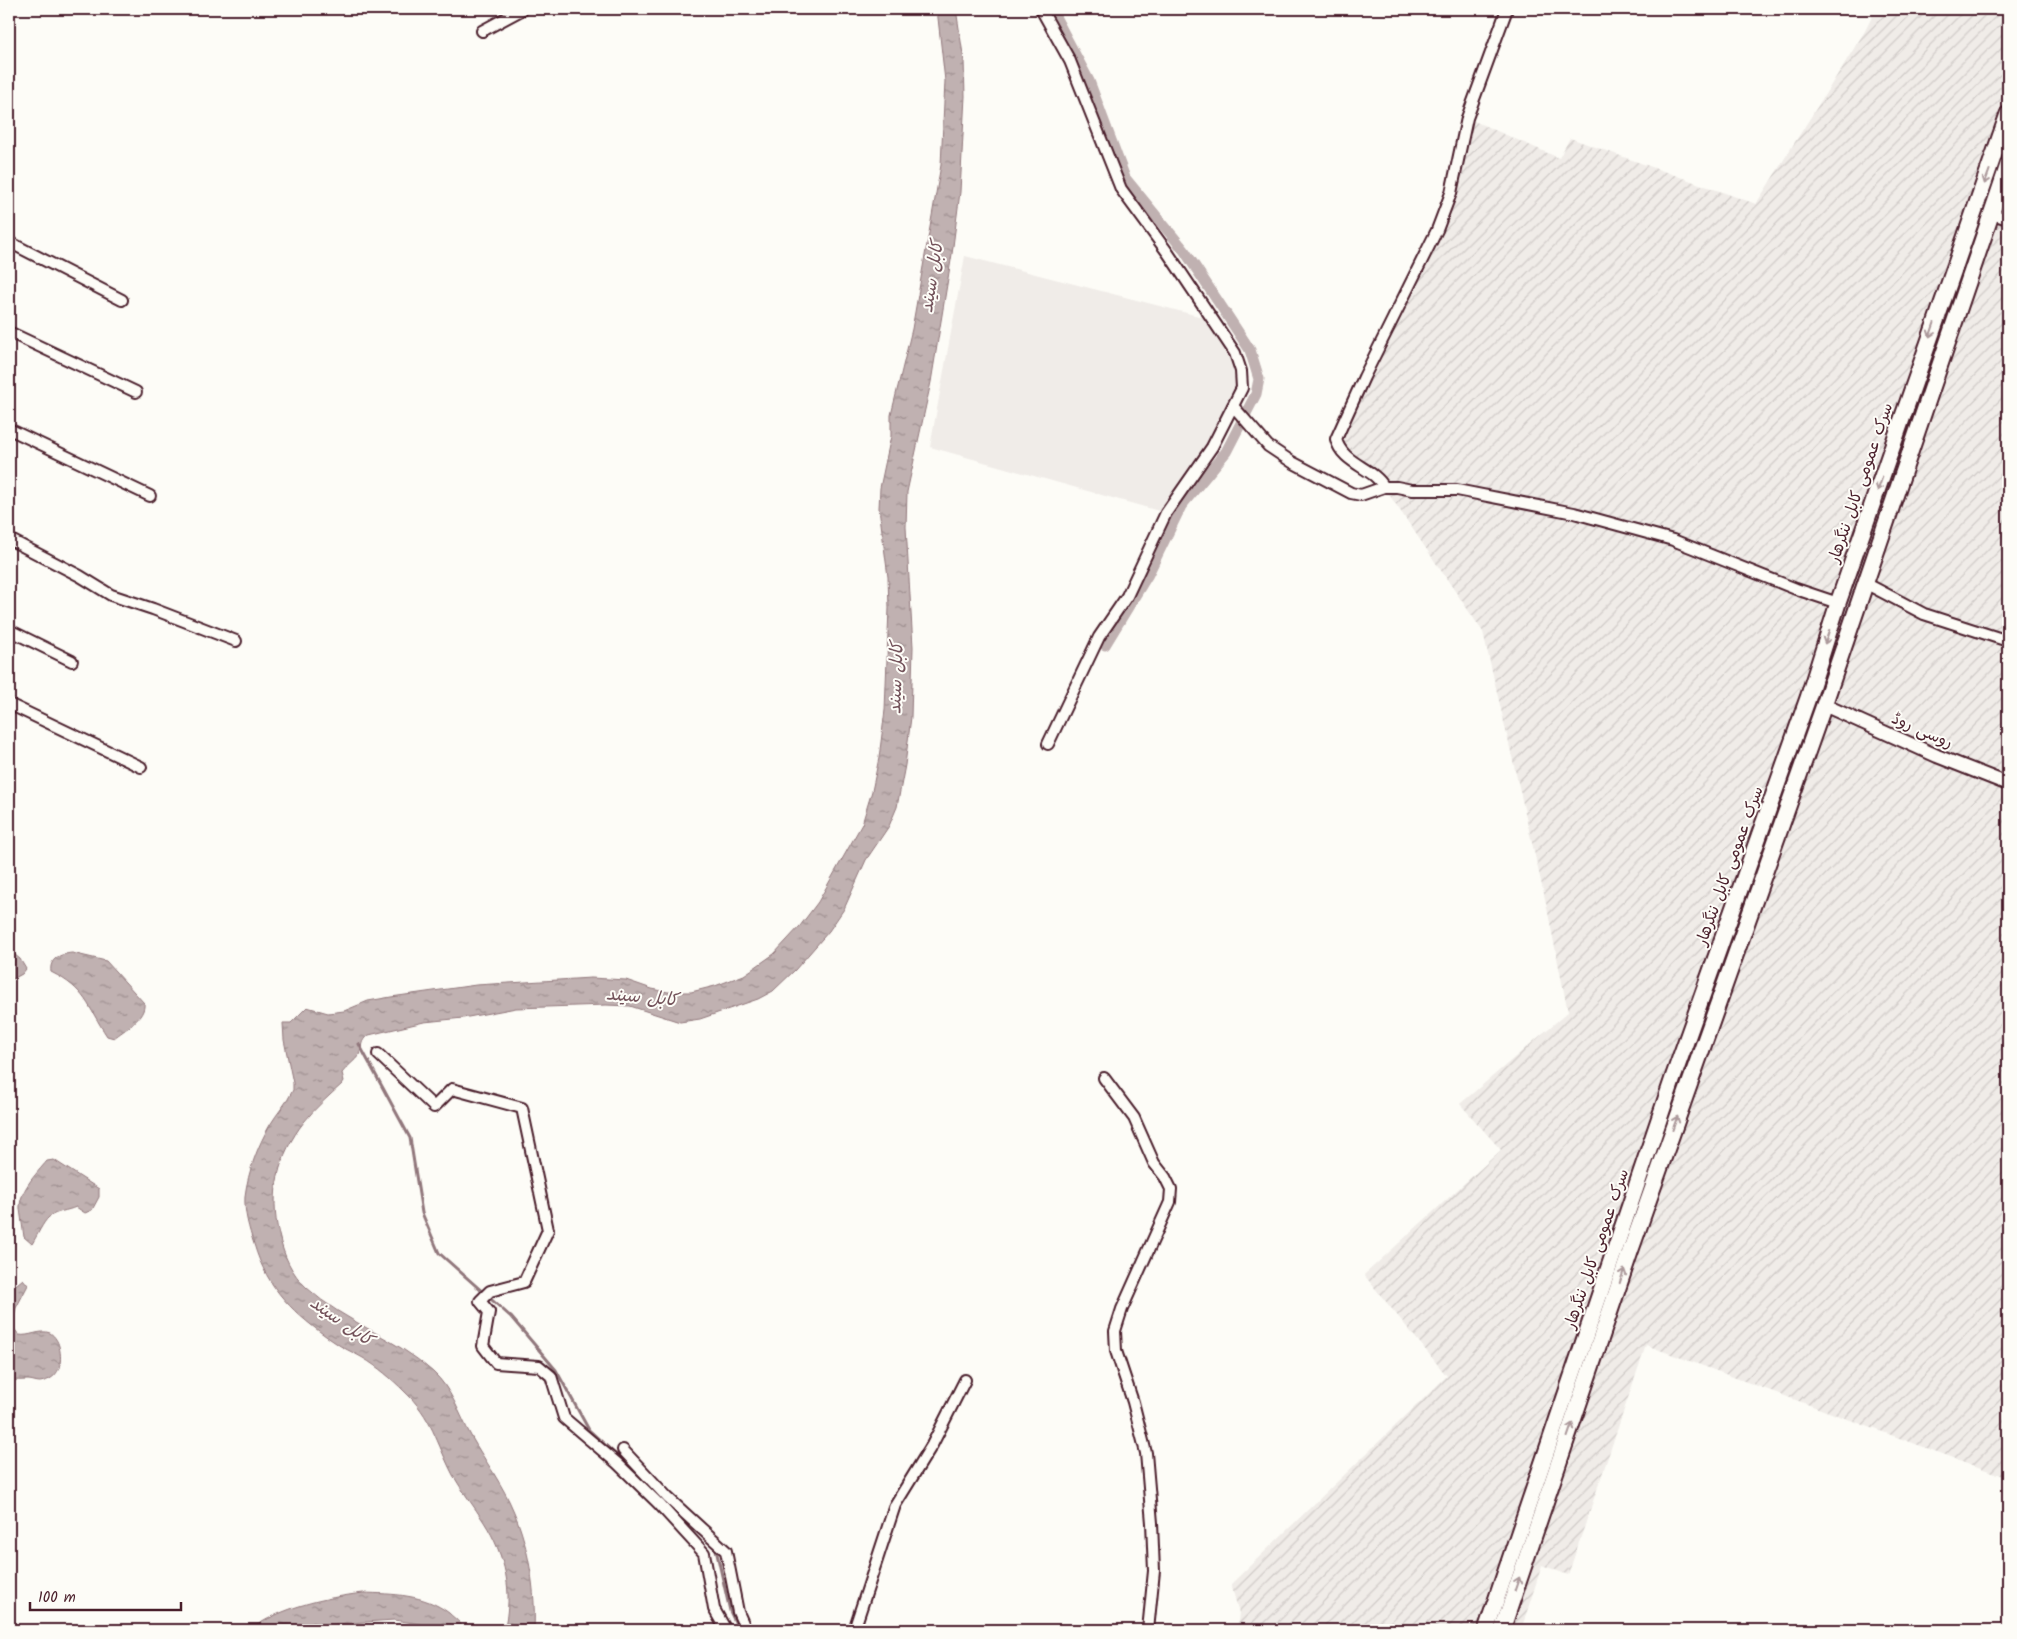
<svg xmlns="http://www.w3.org/2000/svg" width="2017" height="1639" font-family="Kalam,'Playpen Sans Arabic',sans-serif">
<defs>
<pattern id="industrial-furrows" width="10" height="10" patternUnits="userSpaceOnUse" patternTransform="scale(1.25)"><rect width="10" height="10" fill="#f0ece8"/><path d="M-1 1l2-2M0 10L10 0M9 11l2-2" fill="none" stroke="#cfcac7"/></pattern>
<pattern id="water-ripples" width="26" height="14" patternUnits="userSpaceOnUse" patternTransform="scale(1.25)"><rect width="26" height="14" fill="#c0b1b1"/><path d="M2 4q2-2 4 0t4 0M15 11q2-2 4 0t4 0" fill="none" stroke="#9e8f90"/></pattern>
</defs>
<rect width="100%" height="100%" fill="#fdfcf7"/>
<filter id="ink" filterUnits="userSpaceOnUse"><feTurbulence type="fractalNoise" baseFrequency=".02" numOctaves="2"/><feDisplacementMap in="SourceGraphic" scale="10" xChannelSelector="R" yChannelSelector="G"/><feConvolveMatrix kernelMatrix="1 2 1 2 8 2 1 2 1" color-interpolation-filters="sRGB"/></filter>
<g filter="url(#ink)">
<polygon fill="#f0ece8" points="965,256 1214,320 1235,353 1242,388 1166,513 930,447"/>
<polygon fill="url(#industrial-furrows)" points="1876,9 2008,9 2008,1478 1646,1345 1568,1575 1542,1565 1521,1630 1237,1630 1239,1613 1231,1584 1447,1376 1364,1275 1501,1150 1460,1104 1568,1012 1546,903 1483,632 1384,487 1337,445 1437,230 1467,118 1559,158 1570,138 1756,204 1865,31"/>
<g fill="url(#water-ripples)" stroke="#91777b">
<path d="M937 9H956L964 61 965 96 960 192 952 254 931 382 907 492 906 527 913 647 911 717 905 765 897 807 889 826 866 860 844 909 829 931 795 970 773 991 758 999 700 1019 680 1022 630 1006 606 1005 516 1008 463 1018 424 1022 369 1035C359 1041 363 1046 359 1055 355 1061 346 1067 342 1073L344 1081 342 1084C329 1096 315 1108 304 1122 278 1155 269 1194 279 1235 284 1256 291 1273 307 1288 344 1322 395 1337 433 1372 452 1389 459 1414 471 1436 485 1461 503 1485 514 1512 529 1548 536 1591 534 1630H504C514 1592 505 1555 484 1522 474 1506 462 1491 453 1475 436 1442 432 1417 404 1391 392 1379 378 1367 363 1358 353 1352 342 1348 333 1341 295 1315 267 1289 254 1244 249 1229 244 1212 245 1196 248 1172 258 1145 270 1125 277 1113 287 1103 293 1090V1083L284 1040 283 1023H291L307 1007 328 1013 344 1011 368 1001 391 997 476 985 591 978 626 980 652 989 668 992H691L715 986 744 975 774 954 800 926 818 902 862 824 872 791 879 758 885 710 889 608 888 577 879 508 880 488 891 436V415L912 329 941 165 945 81Z"/>
<polygon points="9,950 20,959 26,969 22,974 9,981"/>
<path d="M72 953 106 961 144 1003C146 1018 124 1030 114 1038L107 1036C87 1006 87 990 51 972 49 958 61 954 72 953Z"/>
<path d="M54 1160 99 1189V1197L92 1210 85 1213 76 1207C67 1211 57 1211 49 1217 43 1222 37 1236 32 1244L24 1237C23 1228 21 1218 20 1209 19 1191 36 1174 47 1161Z"/>
<path d="M23 1279 28 1285 16 1308 12 1326 19 1335C29 1337 41 1329 50 1333 55 1336 58 1342 59 1346 63 1363 60 1379 40 1382 36 1382 32 1380 28 1380 21 1380 16 1381 9 1379V1293L11 1289Z"/>
<path d="M363 1593C393 1594 424 1594 449 1613 455 1619 461 1622 464 1630H430L420 1624 394 1620 336 1624 305 1630H250C281 1607 324 1598 363 1593Z"/>
</g>
<g fill="none" stroke-linecap="round" stroke-linejoin="round">
<g stroke="#91777b" stroke-width="3">
<polyline points="359,1044 410,1138 422,1213 439,1253 511,1317 556,1370 589,1430 648,1484"/>
<polyline points="715,1545 730,1611 739,1630"/>
</g>
<polyline stroke="#c0b1b1" stroke-width="11" points="1051,9 1089,81 1125,178 1184,250 1250,350 1259,379 1256,394 1226,452 1181,506 1147,576 1105,645"/>
<g stroke="#4a1f2b" stroke-width="14">
<g id="minor">
<polyline points="1041,9 1070,61 1121,189 1168,253 1235,353 1241,371 1242,388 1212,447 1166,513 1127,596 1099,637 1048,744"/>
<polyline points="482,31 523,9"/>
<polyline points="1992,214 2008,219"/>
<polyline points="9,242 122,300"/>
<polyline points="9,332 136,392"/>
<polyline points="1233,406 1268,446 1292,462 1351,493 1361,495 1384,487 1397,487 1412,490 1457,490 1574,513 1673,540 1796,589 1838,603"/>
<polyline points="9,429 150,496"/>
<path d="M1384 487C1373 467 1342 464 1336 439L1364 377 1437 230 1451 193 1467 118 1507 9"/>
<polyline points="9,539 80,576 111,595 153,609 236,641"/>
<polyline points="1865,583 1924,614 2008,641"/>
<polyline points="9,630 72,661"/>
<polyline points="9,704 141,767"/>
<polyline points="378,1054 434,1107 452,1089 522,1108 548,1230 524,1282 490,1291 480,1301 489,1312 483,1346 496,1363 539,1366 551,1376 564,1418 617,1463 659,1504 704,1553 714,1609 726,1630"/>
<polyline points="1104,1078 1134,1118 1154,1163 1165,1177 1171,1189 1170,1202 1122,1309 1115,1331 1116,1351 1133,1402 1146,1453 1152,1523 1154,1571 1148,1630"/>
<polyline points="623,1450 668,1498 726,1551 738,1612 746,1630"/>
<polyline points="854,1630 895,1505 932,1445 965,1380"/>
</g>
</g>
<g stroke="#4a1f2b" stroke-width="16">
<polyline id="major" points="1824,705 1937,756 2008,784"/>
</g>
<g stroke="#4a1f2b" stroke-width="19">
<g id="highway">
<polyline points="1486,1630 1673,1078 1808,698 1838,603 2008,114"/>
<polyline points="1502,1630 1630,1252 1824,705 2008,165"/>
</g>
</g>
<use href="#minor" stroke="#fdfcf7" stroke-width="10"/>
<use href="#major" stroke="#fdfcf7" stroke-width="12"/>
<use href="#highway" stroke="#fdfcf7" stroke-width="15"/>
</g>
<defs><path id="oneway-shaft" d="M-6 0H5M1.5-3L5.5 0L1.5 3" fill="none" stroke-width="1.6" stroke-linecap="round" stroke-linejoin="round" transform="scale(1.25)"/></defs>
<g stroke="#ac999b">
<use href="#oneway-shaft" transform="translate(1987 177) rotate(110)"/>
<use href="#oneway-shaft" transform="translate(1932 330) rotate(109)"/>
<use href="#oneway-shaft" transform="translate(1880 484) rotate(109)"/>
<use href="#oneway-shaft" transform="translate(1827 637) rotate(108)"/>
<use href="#oneway-shaft" transform="translate(1675 1123) rotate(-70)"/>
<use href="#oneway-shaft" transform="translate(1622 1276) rotate(-72)"/>
<use href="#oneway-shaft" transform="translate(1570 1430) rotate(-71)"/>
<use href="#oneway-shaft" transform="translate(1517 1584) rotate(-71)"/>
</g>
</g>
<g text-anchor="middle" dominant-baseline="central" stroke-width="4" stroke-linejoin="round" paint-order="stroke">
<g font-size="16" fill="#4a1f2b" stroke="#fdfcf7">
<text transform="translate(1861 483) rotate(-71)">سرک عمومی کابل ننگرهار</text>
<text transform="translate(1922 731) rotate(24)">روسی روڈ</text>
<text transform="translate(1730 866) rotate(-70)">سرک عمومی کابل ننگرهار</text>
<text transform="translate(1597 1249) rotate(-71)">سرک عمومی کابل ننگرهار</text>
</g>
<g font-size="18" font-style="italic" fill="#73525a" stroke="#fdfcf7">
<text transform="translate(933 277) rotate(-81)">کابل سيند</text>
<text transform="translate(897 678) rotate(-88)">کابل سيند</text>
<text transform="translate(642 998) rotate(5)">کابل سيند</text>
<text transform="translate(341 1322) rotate(35)">کابل سيند</text>
</g>
</g>
<rect width="2017" height="1639" fill="none" stroke="#fdfcf7" stroke-width="30"/>
<rect x="15" y="15" width="1987" height="1609" fill="none" stroke="#4a1f2b" stroke-width="2" filter="url(#ink)"/>
<path d="M30 1602v8h151v-8" fill="none" stroke="#4a1f2b" stroke-width="2.5"/>
<text x="38" y="1602" font-size="15" fill="#4a1f2b" stroke="#fdfcf7" stroke-width="4" paint-order="stroke">100 m</text>
</svg>
